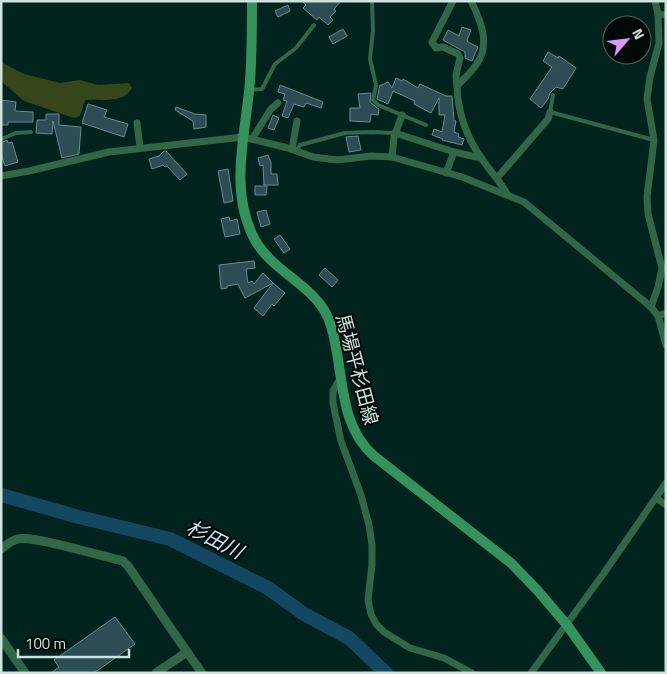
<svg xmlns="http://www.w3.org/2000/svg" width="667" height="674" font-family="'Titillium Web','Noto Sans JP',sans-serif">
<rect width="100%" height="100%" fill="#00231e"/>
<path fill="#35461a" d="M1 62 24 74 60 83 80 80 98 85 129 83 132 88C124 104 100 99 85 100L80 116 74 118 24 101 1 81Z"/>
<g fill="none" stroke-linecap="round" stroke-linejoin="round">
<polyline stroke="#144862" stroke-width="14" points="1,495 79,517 170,539 268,588 304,614 349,638 386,673"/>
</g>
<g fill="#2b4d53" stroke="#688c91">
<polygon points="302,1 341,1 334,9 336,11 330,17 333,20 328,25 319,17 317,20 303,8 306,5"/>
<polygon points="288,5 290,11 278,17 275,11"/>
<polygon points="462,27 471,30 467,40 468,42 478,47 472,61 465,58 465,52 443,40 448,30 459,36"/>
<polygon points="343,29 347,36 333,44 329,37"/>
<polygon points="548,52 558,58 559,56 576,68 563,89 556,87 550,93 548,99 541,108 530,99 552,67 543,61"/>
<polygon points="396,78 402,81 403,79 418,88 420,84 446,96 452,96 454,121 456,121 454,132 459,134 458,137 464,139 462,145 442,140 443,139 432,135 434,129 442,132 445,115 439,115 439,98 431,113 414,104 415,101 393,91 388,104 377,99 380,85 382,85 388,82 392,88"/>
<polygon points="280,85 323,102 321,108 306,103 304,107 294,104 288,118 282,116 287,101 283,100 285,94 278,92"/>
<polygon points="371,93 370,102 379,109 378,115 371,114 370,122 350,121 350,108 360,108 358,94"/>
<polygon points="1,100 16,102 15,111 33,112 33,122 8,122 8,125 1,125"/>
<polygon points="88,104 107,110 104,117 128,124 124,137 82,123"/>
<polygon points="176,107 195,114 206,115 206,127 194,129 193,121 175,110"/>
<polygon points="46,114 59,114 59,125 81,127 79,154 62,158 53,121 52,134 36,133 37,120 46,120"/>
<polygon points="273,115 279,118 274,130 268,128"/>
<polygon points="358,136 361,150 349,152 346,137"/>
<polygon points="7,140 8,143 12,142 18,162 5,166 1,153 1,143"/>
<polygon points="164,151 166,151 187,174 180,180 167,166 165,167 163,165 152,169 149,159 159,156"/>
<polygon points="268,155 271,163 271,174 277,174 278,185 264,185 263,165 260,166 258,158"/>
<polygon points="228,169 233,201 224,203 218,171"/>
<polygon points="255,186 267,186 266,195 255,195"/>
<polygon points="266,210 270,224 261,227 257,212"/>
<polygon points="229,217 230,221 237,219 240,234 225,237 221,219"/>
<polygon points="280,235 290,249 284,253 274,239"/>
<polygon points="254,261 255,268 246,269 248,283 252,281 254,284 263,273 273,283 245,298 238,284 227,286 227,288 221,289 219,265"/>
<polygon points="325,268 338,280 332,287 319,275"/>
<polygon points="273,283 285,293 274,306 272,304 263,316 254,308"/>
<polygon points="115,617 135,644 94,673 51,673 59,667 54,660"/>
</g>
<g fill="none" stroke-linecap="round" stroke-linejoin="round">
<g stroke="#316746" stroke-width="4">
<polyline points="372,1 373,31 370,59 376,85 373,100 378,105 426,125"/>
<polyline points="251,90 262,89 275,64 296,48 314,25"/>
<polyline points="553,95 550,112 654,140"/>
<polyline points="1,139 16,133 31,132"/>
<polyline points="297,150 300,145 345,133 371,132 395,133"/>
</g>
<g stroke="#316746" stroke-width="7">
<polyline points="453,1 432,42 436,48 443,47 458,54 460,58 456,75 457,86"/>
<path d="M471 1C481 21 491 45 476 65 471 73 463 79 457 86 458 113 466 137 482 159 490 171 500 181 507 194"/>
<polyline points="658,14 666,15"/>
<polyline points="137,123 140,147"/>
<polyline points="395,133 454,152 481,158"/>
<polyline points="252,139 271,109 278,103"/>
<polyline points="292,149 297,121"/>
<polyline points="392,157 394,137 402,115"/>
<polyline points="446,173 454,152"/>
<polyline points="1,176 29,171 109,152 243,137 288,148 313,157 337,160 371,156 392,157 462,177 524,202 651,307 658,316 666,345"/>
<polyline points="497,178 548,119 550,112"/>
<polyline points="651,307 658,287 662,268 648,214 647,197 654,140 647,99 650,77 659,43 658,14 655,1"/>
<polyline points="658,316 666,313"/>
<polyline points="341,377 333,391 333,403 341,441 361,495 369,525 372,545 372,565 368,600 371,614 376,624 384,632 410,648 444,658 472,673"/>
<polyline points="656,498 666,505"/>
<polyline points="531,673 604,573 666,483"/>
</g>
<g stroke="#316746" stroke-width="9">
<path d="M1 549C6 545 12 540 18 539 33 535 104 557 123 561L128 566 187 652"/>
<polyline points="1,638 25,673"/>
<polyline points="156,673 187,652 202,673"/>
</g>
<path stroke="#35925c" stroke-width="10" d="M252 1C252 28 252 54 250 81 246 134 228 190 255 240 273 273 319 287 330 323 345 367 336 423 374 456L511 563 538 591 567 625 601 673"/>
</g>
<g text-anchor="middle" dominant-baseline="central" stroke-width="4" stroke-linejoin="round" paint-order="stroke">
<g font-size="19" fill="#d0e2de" stroke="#010907">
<text transform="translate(358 369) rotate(75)">馬場平杉田線</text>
</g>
<g font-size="20" font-style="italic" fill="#cfe4f2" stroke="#010907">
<text transform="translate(215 539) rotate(27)">杉田川</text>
</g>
</g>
<rect width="667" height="674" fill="none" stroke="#d0e2de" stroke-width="5"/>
<g transform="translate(627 40) rotate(62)"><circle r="24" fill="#010907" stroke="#54605d"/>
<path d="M0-4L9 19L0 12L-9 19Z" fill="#db99f5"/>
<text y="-8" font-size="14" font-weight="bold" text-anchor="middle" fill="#d0e2de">N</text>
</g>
<path d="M18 649v8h111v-8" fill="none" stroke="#d0e2de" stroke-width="2.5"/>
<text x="25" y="649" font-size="15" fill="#d0e2de" stroke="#010907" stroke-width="4" paint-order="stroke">100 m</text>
</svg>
